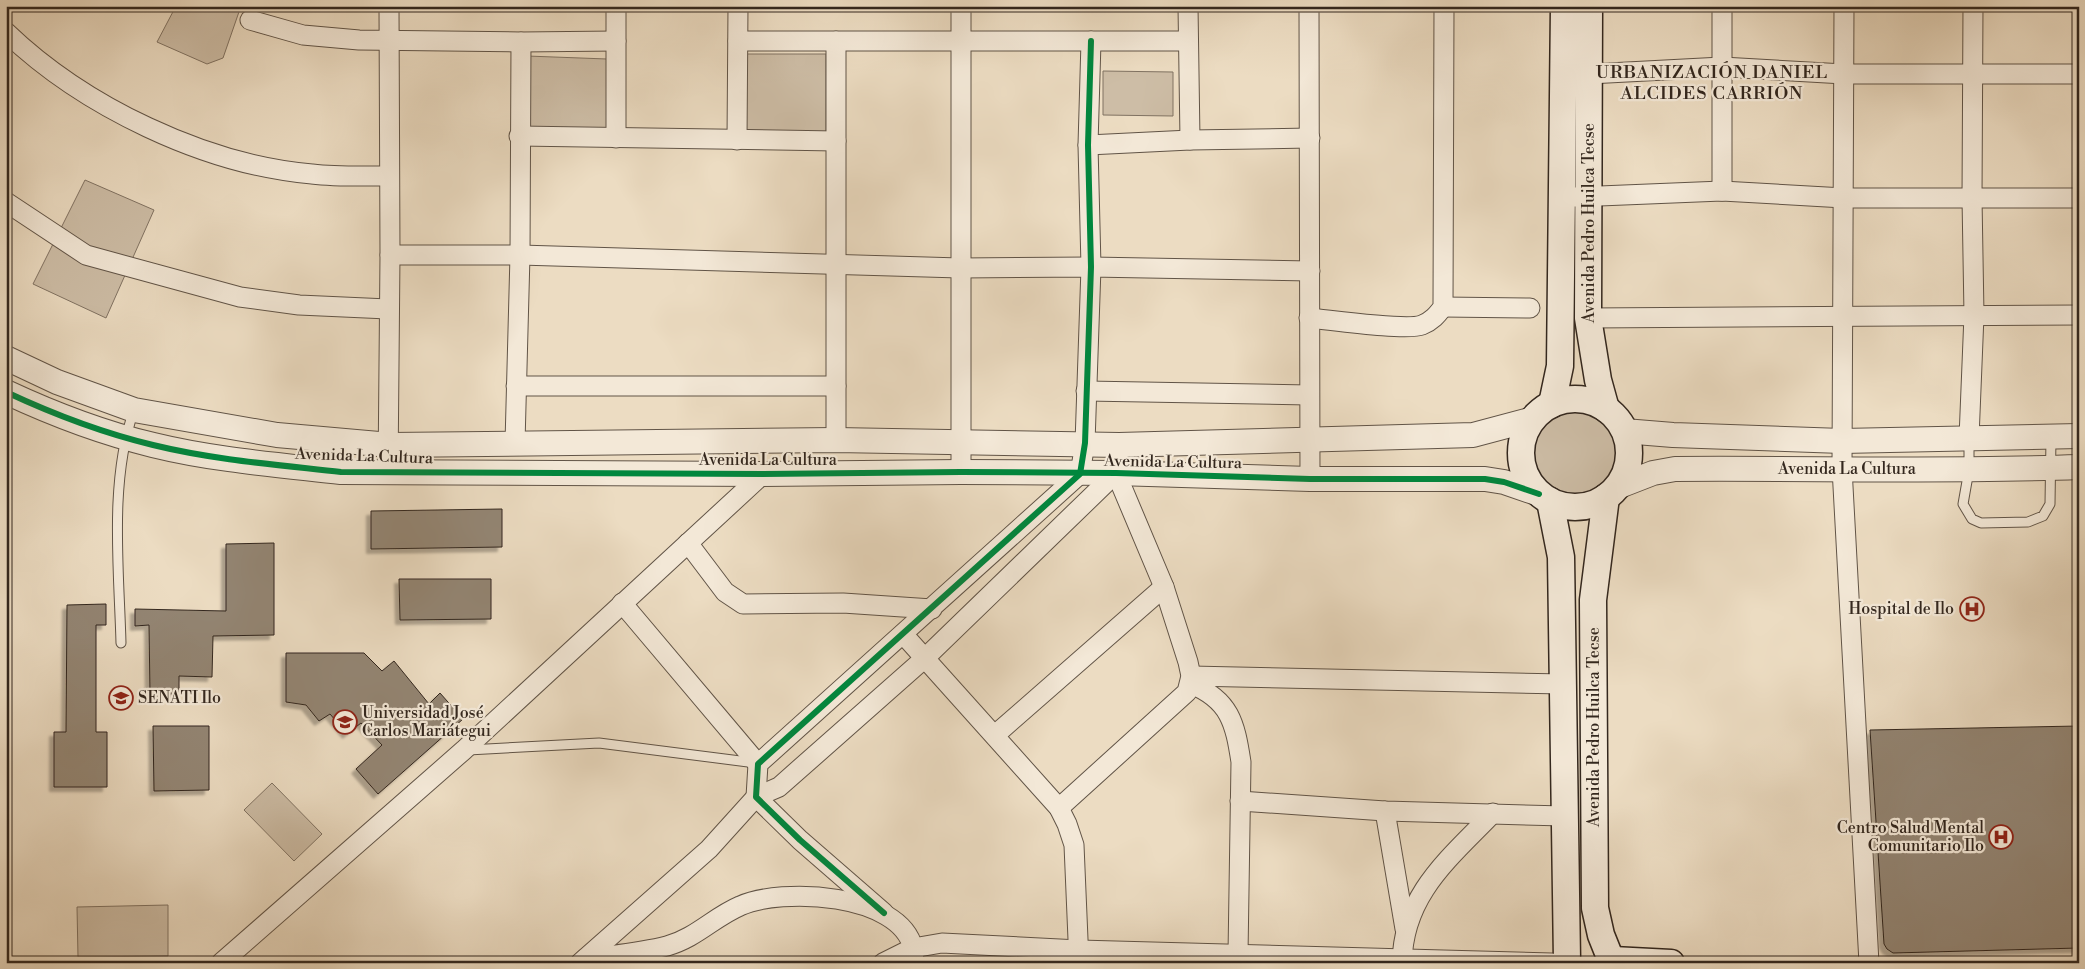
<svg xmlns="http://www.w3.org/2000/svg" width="2085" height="969" font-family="'Libre Bodoni',serif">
<defs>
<filter id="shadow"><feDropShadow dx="-4.5" dy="4.5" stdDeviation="1" flood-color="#0004"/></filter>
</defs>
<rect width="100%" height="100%" fill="#ecdcc2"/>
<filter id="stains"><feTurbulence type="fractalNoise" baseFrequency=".004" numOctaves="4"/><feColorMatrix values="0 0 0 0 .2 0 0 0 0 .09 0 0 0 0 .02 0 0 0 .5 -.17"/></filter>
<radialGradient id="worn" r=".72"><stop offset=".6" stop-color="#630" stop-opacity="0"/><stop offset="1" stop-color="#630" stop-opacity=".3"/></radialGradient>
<g fill="#cdbda6" stroke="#807262">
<polygon points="176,6 241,6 223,58 207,64 157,42"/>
<polygon points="743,54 826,54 826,142 742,139"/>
<polygon points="527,56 607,59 607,137 525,137"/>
<polygon points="1103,71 1173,72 1173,116 1103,115"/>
<polygon points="85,180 154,210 106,318 33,284"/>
<circle cx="1576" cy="454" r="42"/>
<polygon points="272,783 322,834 294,861 244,810"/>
<polygon points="168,905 168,956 78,957 77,907"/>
</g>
<g fill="#938573" stroke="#33271e" filter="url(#shadow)">
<polygon points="502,509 502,547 371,549 371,511"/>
<polygon points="274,543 274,635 213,636 212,677 179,676 179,694 150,694 149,625 135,626 135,609 226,611 226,544"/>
<polygon points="399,579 491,579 491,619 400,620"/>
<polygon points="106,604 106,625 96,625 96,732 107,732 107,787 54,787 54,732 66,732 67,605"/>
<polygon points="286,653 364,653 382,671 394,661 429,704 440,693 463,719 378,794 356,769 382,745 361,723 347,734 330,714 319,721 306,705 286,702"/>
<polygon points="153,726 209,726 209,790 154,791"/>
<polygon points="2079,726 2079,948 1893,953 1887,949 1884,944 1870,730"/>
</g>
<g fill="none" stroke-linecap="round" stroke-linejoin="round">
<g stroke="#615447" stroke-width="11">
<g id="service">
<polyline points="1969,439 1969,470 1963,504 1972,519 1981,523 2028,522 2043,516 2050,504 2051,438"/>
<path d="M121 643C119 568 109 481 134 410"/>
<polyline points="468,750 599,743 756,763"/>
</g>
</g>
<g stroke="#615447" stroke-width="21">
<g id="minor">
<polyline points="616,6 616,138"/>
<polyline points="961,6 961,472"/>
<polyline points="1188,6 1190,140"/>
<polyline points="1309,6 1310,479"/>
<polyline points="1722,6 1722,191"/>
<polyline points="1844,6 1842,468 1869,963"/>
<polyline points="250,20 303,35 359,40 521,42 616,41"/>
<path d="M6 32C83 106 205 165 312 174 337 177 363 176 389 176"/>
<polyline points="738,41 1188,41"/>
<polyline points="1589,74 1722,67 1844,74 2079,74"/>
<polyline points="519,136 836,141"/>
<polyline points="737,140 738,6"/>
<polyline points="1088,145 1190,140 1310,138"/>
<polyline points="1575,197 1722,191 1844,198 2079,198"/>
<polyline points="6,202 86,255 240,297 299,305 388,309"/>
<polyline points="390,255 520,255 960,268 1091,267 1310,271"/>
<polyline points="1443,307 1530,308"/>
<path d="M1309 318C1331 320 1406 331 1422 325 1432 321 1437 315 1443 307L1444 6"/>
<polyline points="1588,318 2079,315"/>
<polyline points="516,386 836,386"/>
<polyline points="1086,391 1309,395"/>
<polyline points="1969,438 1974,315 1972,198 1973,6"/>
<polyline points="836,440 836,41"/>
<polyline points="515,443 520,255 521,42"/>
<polyline points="388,473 390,255 389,6"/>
<polyline points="688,543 725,592 743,604 843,603 932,609"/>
<polyline points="622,603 758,764"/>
<polyline points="903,634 1059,808 1067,824 1074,845 1079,963"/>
<polyline points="1191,676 1564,684"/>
<path d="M1191 684C1230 700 1235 723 1241 762L1238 954"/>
<polyline points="995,735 1164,587"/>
<polyline points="1240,801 1385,811 1564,816"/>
<polyline points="1059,808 1187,692 1191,676 1188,662 1164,587 1116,473 1119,445"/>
<polyline points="1385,811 1405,929"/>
<polyline points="884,913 800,840 756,797 758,764 1080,474 1085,443 1091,267 1088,145 1091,41"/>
<path d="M585 959C612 955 640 953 667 946 696 938 714 917 740 906 781 887 900 893 913 948 915 952 913 958 913 963"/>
<polyline points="221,963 464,750 763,474"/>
<polyline points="580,963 709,849 756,797 779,787 925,658 1116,473"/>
<polyline points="883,963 913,948 942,943 1079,950 1552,963"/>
<path d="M1402 963C1403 894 1450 858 1493 813"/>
</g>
</g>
<g stroke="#615447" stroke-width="26">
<g id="tertiary">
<polyline points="6,358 57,382 134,410 277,435 390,445 836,440 1119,445 1473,435 1533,419"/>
<path d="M6 392C53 414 103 433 153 445 214 460 279 465 341 472L763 474 961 472 1116 473 1310 479H1485L1504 482 1539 494"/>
<polyline points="1624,431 1673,435 1842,441 2079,436"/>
<path d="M1617 487 1653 473 1675 469C1810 468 1944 472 2079 467"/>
</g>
</g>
<g stroke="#33271e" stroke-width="29">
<g id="secondary">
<polyline points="1589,6 1588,318 1598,380 1606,409"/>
<circle cx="1575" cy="453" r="54"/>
<polyline points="1552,404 1560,366 1564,6"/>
<polyline points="1606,497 1593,600 1595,908 1601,935 1609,955"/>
<polyline points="1550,501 1561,557 1567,961"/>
<polyline points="1613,960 1671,963"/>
</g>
</g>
<use href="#service" stroke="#f3e8d7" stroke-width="9"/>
<use href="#minor" stroke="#f3e8d7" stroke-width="19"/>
<use href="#tertiary" stroke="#f3e8d7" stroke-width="24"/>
<use href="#secondary" stroke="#f3e8d7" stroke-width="26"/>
<g stroke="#f3e8d7" stroke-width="9">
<g id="cycleway">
<path d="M6 392C53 414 103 433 153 445 214 460 279 465 341 472L763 474 961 472 1116 473 1310 479H1485L1504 482 1539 494"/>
<polyline points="884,913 800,840 756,797 758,764 1080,474 1085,443 1091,267 1088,145 1091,41"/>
</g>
</g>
<use href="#cycleway" stroke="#00873e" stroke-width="6"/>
</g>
<defs>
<g id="hospital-ring" transform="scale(1.25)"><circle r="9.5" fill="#f3e8d7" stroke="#8f2418" stroke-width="1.5"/><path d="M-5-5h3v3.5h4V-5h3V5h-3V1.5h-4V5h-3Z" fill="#8f2418"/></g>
<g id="university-ring" transform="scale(1.25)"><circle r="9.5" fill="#f3e8d7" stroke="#8f2418" stroke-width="1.5"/><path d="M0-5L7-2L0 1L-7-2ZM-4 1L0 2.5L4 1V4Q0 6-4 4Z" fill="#8f2418"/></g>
</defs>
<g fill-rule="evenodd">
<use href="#hospital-ring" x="1972" y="609"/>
<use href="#university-ring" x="121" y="698"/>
<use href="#university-ring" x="345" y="722"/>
<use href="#hospital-ring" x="2001" y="837"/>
</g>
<g text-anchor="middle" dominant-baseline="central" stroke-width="4.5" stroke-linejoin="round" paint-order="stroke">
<g font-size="16" fill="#33271e" stroke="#f3e8d7">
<text transform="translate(1589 223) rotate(-90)">Avenida Pedro Huilca Tecse</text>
<text transform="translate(364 456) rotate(2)">Avenida La Cultura</text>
<text x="768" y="460">Avenida La Cultura</text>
<text transform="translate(1173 462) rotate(1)">Avenida La Cultura</text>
<text x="1847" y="469">Avenida La Cultura</text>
<text transform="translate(1594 727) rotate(-90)">Avenida Pedro Huilca Tecse</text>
</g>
<g font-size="16" fill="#33271e" stroke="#f3e8d7" text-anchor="end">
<text x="1954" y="609">Hospital de Ilo</text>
<text x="138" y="698" text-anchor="start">SENATI Ilo</text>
<text x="362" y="713" text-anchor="start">Universidad José<tspan x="362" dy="18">Carlos Mariátegui</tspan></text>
<text x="1984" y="828">Centro Salud Mental<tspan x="1984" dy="18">Comunitario Ilo</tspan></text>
</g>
<g font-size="18" letter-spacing="1" fill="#33271e" stroke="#f3e8d7">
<text x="1712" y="72">URBANIZACIÓN DANIEL<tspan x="1712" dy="21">ALCIDES CARRIÓN</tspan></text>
</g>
</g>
<rect width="2085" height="969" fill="none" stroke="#ecdcc2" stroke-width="25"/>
<rect x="8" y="8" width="2070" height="954" fill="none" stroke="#33271e" stroke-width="2.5"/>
<rect x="12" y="12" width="2060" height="944" fill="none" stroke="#33271e"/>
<rect width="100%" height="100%" filter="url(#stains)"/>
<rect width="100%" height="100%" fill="url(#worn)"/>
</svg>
